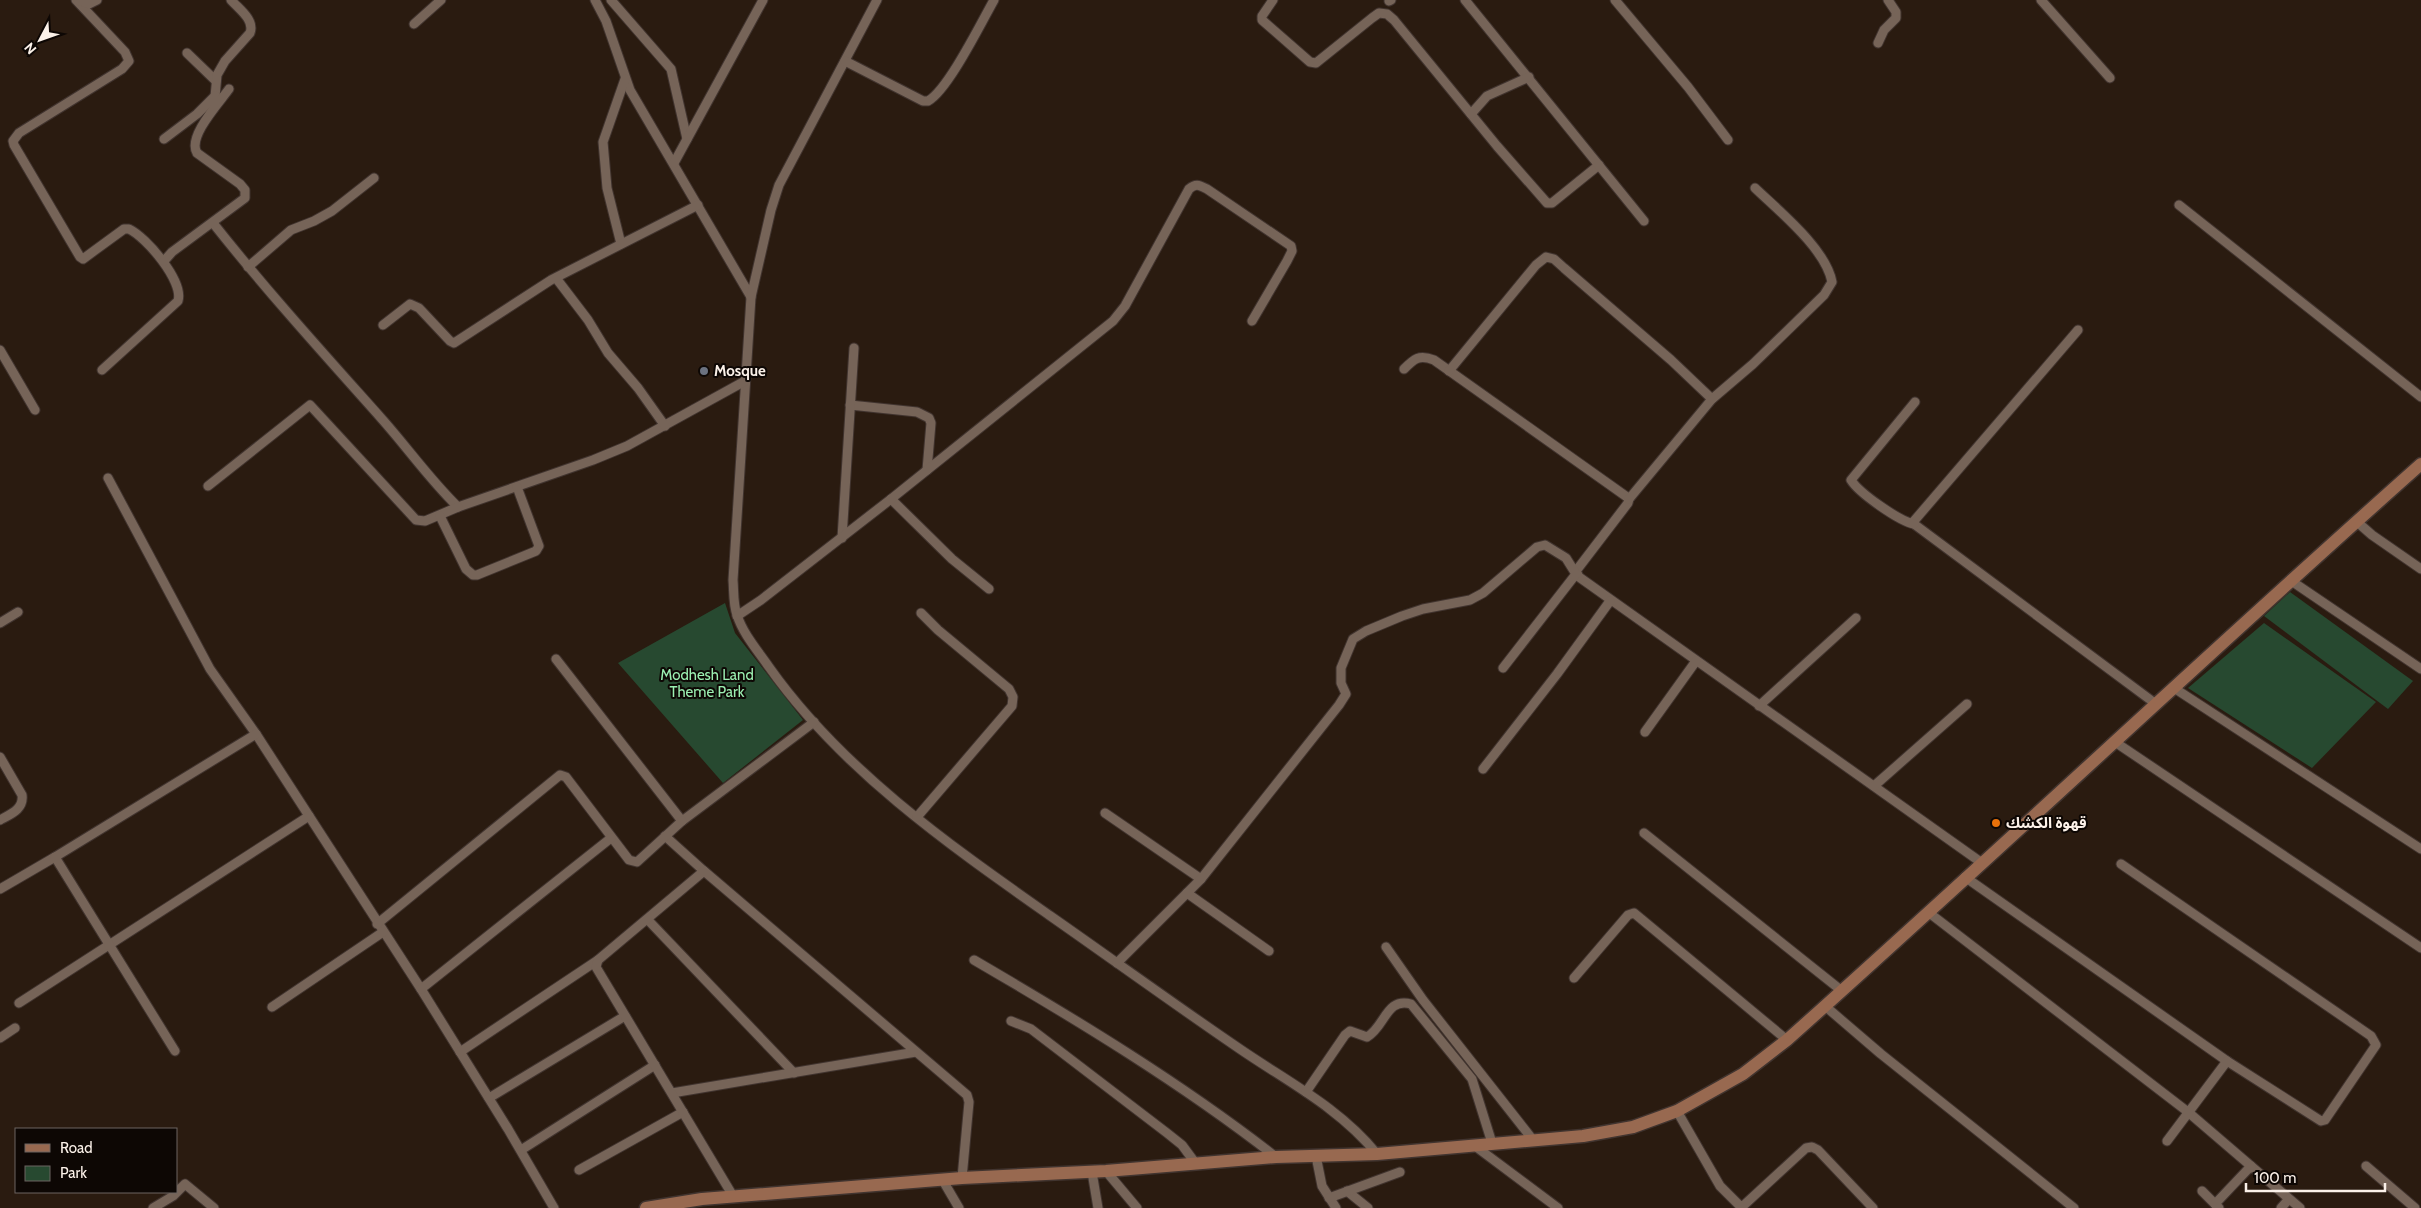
<svg xmlns="http://www.w3.org/2000/svg" width="2421" height="1208" font-family="Cabin,'Noto Sans Arabic',sans-serif">
<rect width="100%" height="100%" fill="#2a1b10"/>
<g fill="#274930">
<polygon points="2290,592 2413,681 2388,709 2264,616"/>
<polygon points="725,603 735,633 803,720 723,783 618,663"/>
<polygon points="2264,623 2376,702 2312,768 2188,688"/>
</g>
<g fill="none" stroke-linecap="round" stroke-linejoin="round">
<g stroke="#41342f" stroke-width="11">
<g id="street">
<path d="M76 0 125 52 129 61 122 69 19 133 13 141 14 145 80 257 83 259 124 229H129C146 237 184 281 178 301L102 370"/>
<polyline points="78,0 89,4 97,0"/>
<polyline points="595,0 606,21 630,90 751,297"/>
<polyline points="611,0 671,69 687,139"/>
<path d="M877 0 779 185 771 210 751 297 733 580C734 592 733 604 737 615 743 634 758 651 769 667 841 769 948 844 1049 915 1112 959 1174 1004 1237 1047 1286 1081 1339 1107 1377 1154"/>
<polyline points="1273,0 1262,16 1262,20 1310,62 1316,63 1372,18 1379,13 1387,14 1394,20 1497,146 1547,203 1552,203 1599,165"/>
<polyline points="1465,0 1644,221"/>
<polyline points="1615,0 1688,87 1728,140"/>
<polyline points="2041,0 2110,78"/>
<polyline points="1389,1 1391,0"/>
<polyline points="414,24 441,0"/>
<polyline points="1878,43 1884,30 1896,18 1896,12 1888,0"/>
<polyline points="187,53 216,81"/>
<path d="M845 61 923 101H928C948 90 981 23 994 0"/>
<path d="M214 108 217 75 225 61 250 33C255 20 239 9 231 0"/>
<polyline points="1471,114 1487,96 1529,77"/>
<polyline points="164,139 197,114 215,96"/>
<polyline points="674,163 763,0"/>
<polyline points="2179,205 2421,397"/>
<path d="M213 223C266 290 324 354 381 418 407 447 430 480 458 507L593 460 627 446 745 381"/>
<polyline points="621,244 607,188 603,142 625,79"/>
<path d="M164 261 172 252 245 198V190L240 184 197 153C187 137 219 103 229 89"/>
<polyline points="248,267 291,230 314,221 332,211 374,178"/>
<polyline points="556,278 588,320 608,353 638,388 665,426"/>
<polyline points="383,325 410,304 419,308 450,341 454,343 551,280 698,205"/>
<polyline points="2078,330 1914,521 1914,524 2156,704"/>
<polyline points="0,350 35,410"/>
<path d="M1404 369C1414 359 1419 354 1434 360L1627 497 1629 499 1628 503 1576 571 1579 577 1982 863"/>
<polyline points="1449,371 1536,265 1546,257 1554,259 1564,268 1671,360 1712,399"/>
<polyline points="850,405 917,412 929,418 931,423 927,470"/>
<polyline points="108,478 210,669 256,734 421,989 508,1129 554,1208"/>
<polyline points="208,486 310,405 416,520 425,521 458,507"/>
<polyline points="891,499 952,559 989,589"/>
<path d="M1629 499 1712 399 1753 364 1824 295 1832 282C1826 249 1779 211 1755 188"/>
<polyline points="440,516 466,569 473,575 477,575 536,551 539,546 517,487"/>
<polyline points="2356,521 2372,535 2421,569"/>
<path d="M1914 524C1899 521 1859 493 1851 480L1915 402"/>
<polyline points="842,538 854,348"/>
<polyline points="2290,580 2421,669"/>
<path d="M737 616 761 600 891 499 1113 321 1125 306 1189 189C1196 183 1199 185 1207 189L1291 246 1292 251 1287 261 1252 321"/>
<polyline points="0,623 18,612"/>
<polyline points="556,659 682,821 814,722"/>
<polyline points="2174,688 2421,849"/>
<polyline points="1759,706 1856,618"/>
<polyline points="1645,732 1696,661"/>
<polyline points="2115,742 2421,948"/>
<path d="M0 757 22 795C24 809 11 814 0 820"/>
<polyline points="1483,769 1557,674 1610,601"/>
<polyline points="1874,786 1967,704"/>
<polyline points="1105,813 1201,879"/>
<polyline points="917,817 1012,706 1013,697 1009,689 938,630 921,613"/>
<polyline points="1644,833 1842,991"/>
<polyline points="665,836 704,871"/>
<polyline points="1965,877 2227,1061 2321,1121 2325,1120 2376,1045 2371,1036 2121,864"/>
<polyline points="0,889 55,857"/>
<polyline points="1187,893 1269,951"/>
<polyline points="1928,912 2188,1112 2300,1208"/>
<polyline points="648,920 794,1073"/>
<polyline points="377,924 560,775 566,777 629,860 637,862 682,821"/>
<polyline points="1386,947 1423,1000 1533,1140"/>
<path d="M974 960C1077 1020 1181 1083 1276 1157"/>
<polyline points="1117,963 1201,879 1339,705 1346,694 1341,683 1341,668 1353,639 1366,631 1402,616 1423,609 1470,600 1483,593 1537,547 1545,545 1566,558 1576,574 1503,668"/>
<polyline points="1574,978 1628,915 1634,913 1787,1040"/>
<polyline points="421,989 611,838"/>
<polyline points="19,1003 309,816"/>
<polyline points="1825,1006 1881,1054 2074,1208"/>
<polyline points="272,1007 383,932"/>
<polyline points="1011,1021 1031,1029 1167,1133 1182,1145 1196,1164"/>
<polyline points="0,1038 15,1028"/>
<polyline points="175,1051 55,857 256,734"/>
<polyline points="460,1052 598,960"/>
<path d="M1306 1092 1345 1035 1350 1031 1367 1037C1385 1027 1386 997 1411 1004L1472 1079 1492 1143"/>
<polyline points="672,1093 916,1052"/>
<polyline points="489,1098 625,1016"/>
<polyline points="1677,1111 1720,1186 1740,1206 1744,1205 1806,1148 1812,1147 1818,1150 1873,1208"/>
<polyline points="2167,1141 2227,1061"/>
<polyline points="1475,1146 1558,1208"/>
<polyline points="521,1150 655,1065"/>
<polyline points="1316,1156 1322,1186 1336,1208"/>
<polyline points="2366,1166 2415,1208"/>
<polyline points="579,1170 683,1112"/>
<polyline points="1106,1171 1137,1208"/>
<polyline points="1092,1172 1098,1208"/>
<polyline points="942,1179 959,1208"/>
<polyline points="1347,1191 1368,1208"/>
<polyline points="2202,1191 2215,1204"/>
<polyline points="733,1196 596,967 598,960 704,871 967,1095 969,1102 962,1178"/>
<polyline points="1329,1198 1400,1172"/>
<polyline points="153,1208 173,1196 185,1184 214,1208"/>
<polyline points="2219,1208 2215,1204 2251,1166"/>
<polyline points="2281,1208 2289,1199"/>
</g>
</g>
<g stroke="#41342f" stroke-width="15">
<path id="secondary" d="M646 1208 702 1199 962 1178 1106 1171 1276 1157 1377 1154 1583 1136 1633 1127 1677 1111 1743 1074 1787 1040C2000 850 2208 653 2421 464"/>
</g>
<use href="#street" stroke="#766458" stroke-width="9"/>
<use href="#secondary" stroke="#986950" stroke-width="12"/>
</g>
<circle fill="#6b7280" stroke="#0d0704" stroke-width="2" cx="704" cy="371" r="5"/>
<circle fill="#e8710a" stroke="#0d0704" stroke-width="2" cx="1996" cy="823" r="5"/>
<g text-anchor="middle" dominant-baseline="central" stroke-width="4" stroke-linejoin="round" paint-order="stroke">
<g font-size="15" font-weight="bold" fill="#fbf1e9" stroke="#0d0704" text-anchor="start">
<text x="714" y="371">Mosque</text>
<text x="2006" y="823">قهوة الكشك</text>
</g>
<g font-size="15" fill="#9befb1" stroke="#0d0704">
<text x="707" y="675">Modhesh Land<tspan x="707" dy="17">Theme Park</tspan></text>
</g>
</g>
<rect x="15" y="1128" width="162" height="65" fill="#0d0704" stroke="#6c6560"/>
<rect x="25" y="1144" width="25" height="8" fill="#986950" stroke="#6c6560"/>
<text x="60" y="1153" font-size="15" fill="#fbf1e9">Road</text>
<rect x="25" y="1166" width="25" height="15" fill="#274930" stroke="#6c6560"/>
<text x="60" y="1178" font-size="15" fill="#fbf1e9">Park</text>
<g transform="translate(40 40) rotate(229)" stroke="#0d0704" stroke-width="4" paint-order="stroke">
<path d="M0-4L9 19L0 12L-9 19Z" fill="#fbf1e9"/>
<text y="-8" font-size="14" font-weight="bold" text-anchor="middle" fill="#fbf1e9">N</text>
</g>
<path d="M2246 1183v8h139v-8" fill="none" stroke="#fbf1e9" stroke-width="2.5"/>
<text x="2254" y="1183" font-size="15" fill="#fbf1e9" stroke="#0d0704" stroke-width="4" paint-order="stroke">100 m</text>
</svg>
